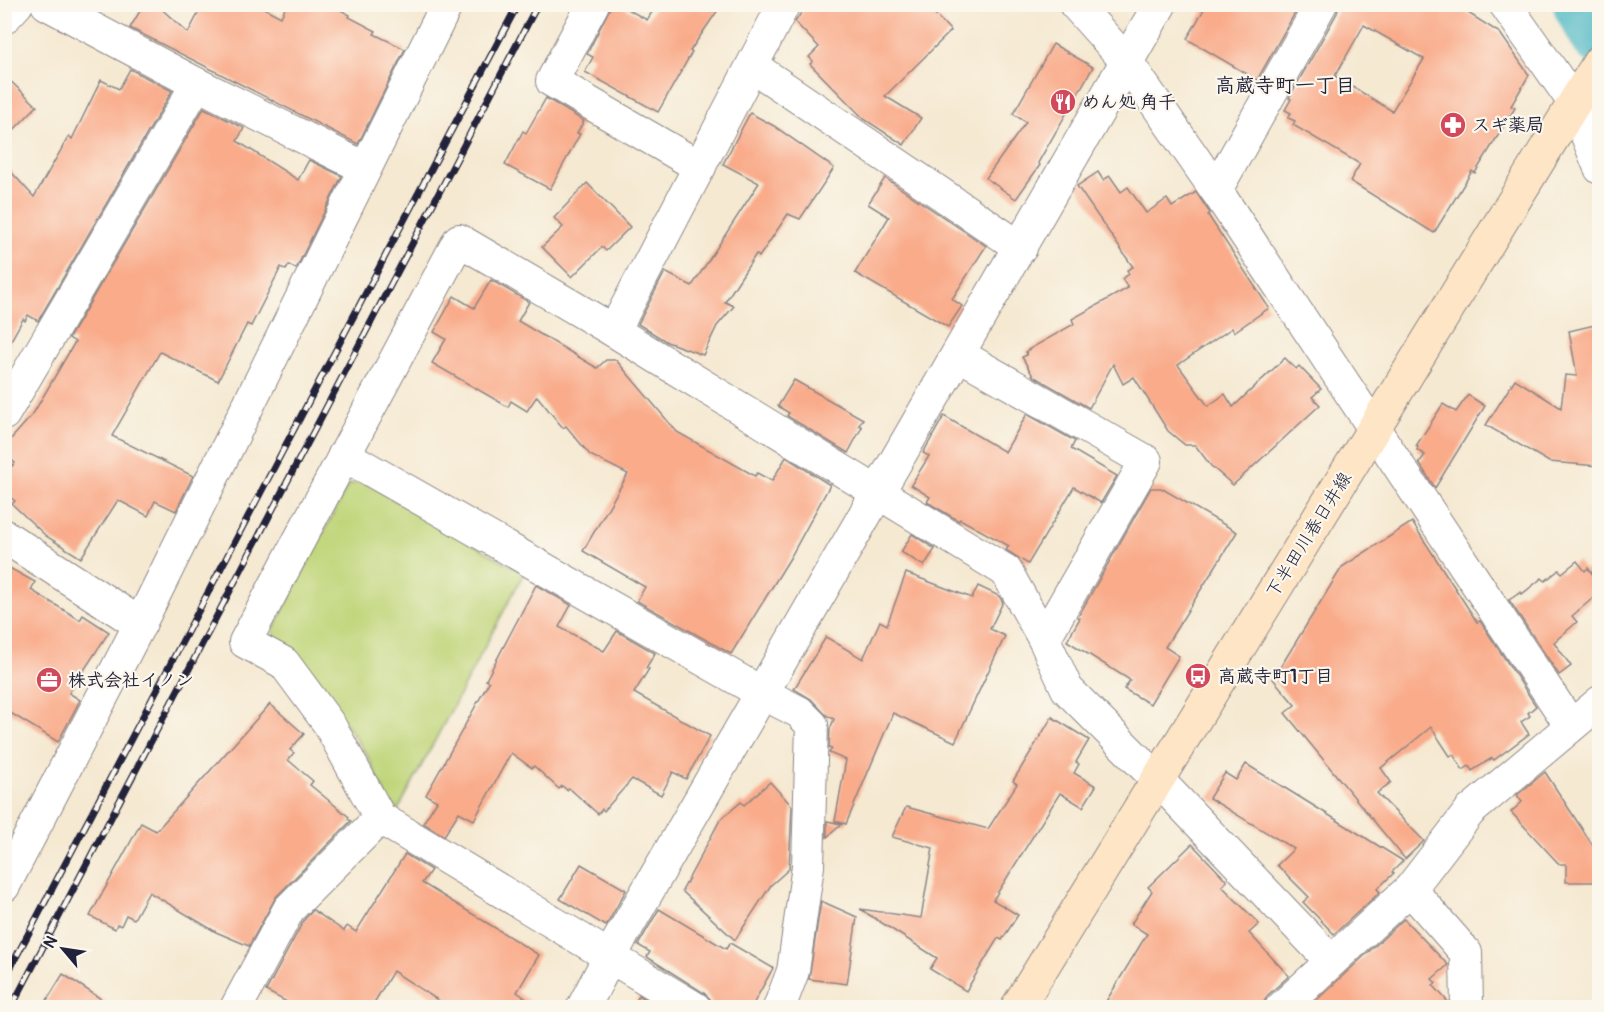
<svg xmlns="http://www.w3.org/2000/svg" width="1604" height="1012" font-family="Pangolin,'Klee One',sans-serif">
<rect width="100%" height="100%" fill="#fbf7ec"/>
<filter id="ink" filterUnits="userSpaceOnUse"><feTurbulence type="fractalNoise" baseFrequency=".0167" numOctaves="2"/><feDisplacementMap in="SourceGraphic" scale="12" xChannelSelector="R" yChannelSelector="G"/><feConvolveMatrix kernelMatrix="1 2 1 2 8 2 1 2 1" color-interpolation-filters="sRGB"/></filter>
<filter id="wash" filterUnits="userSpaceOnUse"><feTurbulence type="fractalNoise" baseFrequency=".008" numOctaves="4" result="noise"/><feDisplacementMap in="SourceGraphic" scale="24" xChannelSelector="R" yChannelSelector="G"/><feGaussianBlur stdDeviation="1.35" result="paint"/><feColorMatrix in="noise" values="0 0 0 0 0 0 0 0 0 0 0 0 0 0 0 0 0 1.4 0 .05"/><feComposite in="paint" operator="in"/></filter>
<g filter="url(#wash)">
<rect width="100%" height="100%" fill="#f5e9d2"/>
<polygon fill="#bfd579" stroke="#707c5a" stroke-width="1.5" points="362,481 524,573 398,810 388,800 367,755 297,656 277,644 273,630 348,485"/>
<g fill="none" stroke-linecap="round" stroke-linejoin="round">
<polyline stroke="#4bb8c5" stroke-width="60" points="1583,4 1600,35"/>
</g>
<g id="blocks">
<g fill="#f9ab8a" fill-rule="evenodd">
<polygon points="144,4 156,4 188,33 203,4 256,4 281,17 287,4 329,4 350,15 349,17 376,31 374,34 405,49 358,144 130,28"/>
<polygon points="612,4 618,4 647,20 657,4 722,4 690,51 692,52 658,112 585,72 593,57 587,54"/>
<polygon points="807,4 925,4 951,31 885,96 921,118 904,145 864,119 810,64 813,61 809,57 819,47 795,22"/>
<polygon points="1207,4 1300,4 1257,80 1187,39"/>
<path d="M1339 4H1454L1500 33 1529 75 1511 106 1515 108 1475 173 1472 171 1434 233 1350 181 1360 164 1293 125 1295 121 1288 118 1291 113 1285 110 1291 99 1289 98 1337 13ZM1364 25 1424 59 1392 111 1335 76Z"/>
<polygon points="1053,44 1093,67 1038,163 1040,165 1016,199 986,178 1026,122 1013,114"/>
<polygon points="130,69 172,91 38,321 28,315 25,321 23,319 4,353 4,164 34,197 69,136 72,139 101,80 119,89"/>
<polygon points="4,75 37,106 4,140"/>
<polygon points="546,98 584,121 577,133 580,134 550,189 505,165 523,131 526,133"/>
<polygon points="204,108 244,128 237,141 298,180 309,160 342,176 296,269 289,265 286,270 281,267 251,326 247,324 218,381 160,352 112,436 193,476 176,511 155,501 148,516 118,500 81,558 46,536 12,504 15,501 4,492 4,474 15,463 4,453 4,447 33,414 75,342 69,338"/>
<polygon points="750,113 774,126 834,168 800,219 788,214 759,257 756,254 725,302 734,306 717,326 703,355 667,342 638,324 665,272 692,286 759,183 723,164"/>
<polygon points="1098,172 1103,180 1110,176 1121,192 1128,187 1146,213 1167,199 1172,207 1196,192 1210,213 1208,215 1269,308 1234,332 1232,328 1178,365 1208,406 1225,394 1233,407 1285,358 1296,369 1299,366 1321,389 1312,397 1320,405 1233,485 1211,466 1195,445 1185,445 1168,431 1134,377 1123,384 1113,364 1089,408 1033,376 1022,357 1027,355 1026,351 1074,324 1072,319 1128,288 1122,279 1129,274 1127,270 1133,267 1077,186"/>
<polygon points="885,178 986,246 952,299 962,306 948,327 855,273 889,217 868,204"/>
<polygon points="587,183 630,227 606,251 602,247 572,277 542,247 563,227 554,218"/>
<polygon points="491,280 529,302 518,321 597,368 606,360 616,360 677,432 755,476 757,473 772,481 786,457 830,485 790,558 731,654 637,601 645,587 583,551 628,474 590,455 566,426 563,428 537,396 527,411 511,401 508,407 432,363 446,339 434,332 454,296 474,308"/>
<polygon points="1599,324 1599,466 1549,462 1486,425 1515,379 1561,408 1565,375 1577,376 1569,331"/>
<polygon points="794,380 863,419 859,425 862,427 848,453 787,416 789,413 778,406"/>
<polygon points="1468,395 1485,406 1435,488 1419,463 1425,455 1417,450 1418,447 1416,446 1443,404 1456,412"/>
<polygon points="1027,414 1075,441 1071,449 1117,476 1101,503 1074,487 1028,564 1006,550 1009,546 960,519 959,521 927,502 930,497 911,485 929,456 923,453 944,416 1005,452"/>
<polygon points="1151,488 1161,488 1237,532 1165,647 1179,656 1150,704 1124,689 1130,680 1067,641 1080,618 1078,617"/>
<polygon points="1412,522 1477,622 1480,621 1536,706 1528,713 1530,716 1521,722 1529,734 1494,760 1492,758 1472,771 1469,766 1463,770 1453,754 1450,756 1431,727 1381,768 1391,782 1377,793 1424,841 1405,859 1285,713 1295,705 1273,679 1342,567"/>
<polygon points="912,534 935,549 924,566 901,552"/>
<polygon points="1577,561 1585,571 1588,568 1599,583 1599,593 1572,616 1577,622 1554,642 1571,666 1559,675 1509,600 1521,592 1522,594 1542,578 1545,581 1559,570 1562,573"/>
<polygon points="4,565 35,582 31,590 80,620 83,615 109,632 69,693 80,700 58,742 4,709"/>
<polygon points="906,573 972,598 978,586 999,596 1003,602 990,629 1005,636 955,742 893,713 846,824 835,821 846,760 829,753 832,749 829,748 830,729 834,719 826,715 811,699 794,689 826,637 863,659 880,621 887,625"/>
<polygon points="536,585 571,605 559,627 604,651 617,631 655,653 646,668 649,669 634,693 710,736 686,779 673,772 661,795 632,779 604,811 602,809 598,814 569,788 567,790 562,786 559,789 534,766 532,768 511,753 474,820 459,812 444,836 423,823 437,801 426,795 489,682 486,680"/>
<polygon points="270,704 304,734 290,750 294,753 288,760 313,781 310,785 349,817 348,819 351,821 276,897 249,946 216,932 149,892 134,919 126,915 121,926 117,924 115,929 90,916 141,823 156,831"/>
<polygon points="1052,717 1089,740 1076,762 1079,764 1074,773 1096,786 1083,807 1060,793 993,900 1018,915 1002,940 998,938 966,991 930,969 937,958 860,909 921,918 933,848 892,837 906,807 988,829 1017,784 1013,781"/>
<polygon points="1246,764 1403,861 1392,872 1394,873 1377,889 1380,892 1334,934 1303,902 1309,897 1277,865 1294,849 1209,798 1225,773 1236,780"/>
<polygon points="1545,772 1599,855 1599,882 1566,882 1566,864 1559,864 1511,812 1522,802 1517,795"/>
<polygon points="770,782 792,806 789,869 771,885 735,940 682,891 720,820 741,802 744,805"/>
<polygon points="827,821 842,824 827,837"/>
<polygon points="1192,844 1227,881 1222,886 1259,924 1249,933 1289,976 1268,995 1264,1002 1264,1008 1102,1008 1147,934 1131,924 1152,891 1148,887"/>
<polygon points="405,854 431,870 422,883 539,955 517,992 539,1008 450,1008 393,971 371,1008 298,1008 266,991 304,920 313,910 344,931 347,926 356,932"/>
<polygon points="581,864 626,890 606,926 560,899"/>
<polygon points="821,901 857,917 847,984 809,979"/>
<polygon points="659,909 726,949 730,943 773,968 751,1008 713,1008 710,999 704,993 647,957 650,952 638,945"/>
<polygon points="1404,919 1448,965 1432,979 1436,983 1433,985 1449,1003 1449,1008 1308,1008"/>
<polygon points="63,974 115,1008 42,1008"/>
<polygon points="639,995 659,1008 633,1008"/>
</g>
</g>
</g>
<g filter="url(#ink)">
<use href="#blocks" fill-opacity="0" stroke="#8c8686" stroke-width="1.5"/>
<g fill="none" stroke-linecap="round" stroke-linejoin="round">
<g stroke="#8c8686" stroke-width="34">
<g id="minor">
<polyline points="47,4 197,84 365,168"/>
<polyline points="593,4 552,81 700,167"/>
<polyline points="1075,4 1127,62 1216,190 1571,726"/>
<polyline points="1505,4 1573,101 1600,168"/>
<polyline points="4,18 17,4"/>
<polyline points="752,66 1021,248"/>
<polyline points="1216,190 1321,4"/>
<polyline points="614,331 784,4"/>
<polyline points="958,354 1146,461 1044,639"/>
<polyline points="4,414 197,84"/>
<polyline points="344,455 762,693 799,712 812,725 808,866 793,971 779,1008"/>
<polyline points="4,886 140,624 447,4"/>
<polyline points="1410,889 1466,953 1467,1008"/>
<polyline points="236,1008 289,909 380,818"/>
<polyline points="695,1008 380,818 329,724 284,663 245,642 459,240 614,331 1006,571 1044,639 1067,689 1158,780 1331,961"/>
<polyline points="1281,1008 1410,889 1470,811 1600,702"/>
</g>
</g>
<g stroke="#8c8686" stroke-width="35">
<g id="tertiary">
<polyline points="4,536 140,624"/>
<polyline points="583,1008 610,956 1160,4"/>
</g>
</g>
<g stroke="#8c8686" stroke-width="35">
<polyline id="secondary" points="1017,1008 1600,61"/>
</g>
<use href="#minor" stroke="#fff" stroke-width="32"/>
<use href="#tertiary" stroke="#fff" stroke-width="33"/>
<use href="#secondary" stroke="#fde5c5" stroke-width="33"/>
<g stroke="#22223b" stroke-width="7">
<g id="rail">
<polyline points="4,980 518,4"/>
<polyline points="11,1008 538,4"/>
</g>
</g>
<use href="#rail" stroke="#fbf7ec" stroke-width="4.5" stroke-dasharray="14" stroke-linecap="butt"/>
</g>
</g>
<defs>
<g id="restaurant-disc" transform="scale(1.35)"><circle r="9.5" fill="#d1495b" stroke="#fbf7ec"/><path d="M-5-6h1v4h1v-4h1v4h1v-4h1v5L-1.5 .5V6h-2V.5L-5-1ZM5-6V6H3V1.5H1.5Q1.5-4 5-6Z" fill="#fff"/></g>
<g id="pharmacy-disc" transform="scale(1.35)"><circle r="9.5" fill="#d1495b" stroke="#fbf7ec"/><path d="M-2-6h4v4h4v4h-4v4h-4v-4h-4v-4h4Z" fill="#fff"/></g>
<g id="bus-disc" transform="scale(1.35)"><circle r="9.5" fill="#d1495b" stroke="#fbf7ec"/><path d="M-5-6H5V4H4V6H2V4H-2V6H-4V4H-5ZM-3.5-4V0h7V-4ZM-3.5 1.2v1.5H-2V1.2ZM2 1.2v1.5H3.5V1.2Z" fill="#fff"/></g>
<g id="office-disc" transform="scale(1.35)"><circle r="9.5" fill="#d1495b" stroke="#fbf7ec"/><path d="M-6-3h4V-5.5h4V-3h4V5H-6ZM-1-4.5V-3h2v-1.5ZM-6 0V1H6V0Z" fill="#fff"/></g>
</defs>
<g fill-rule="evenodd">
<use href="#restaurant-disc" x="1063" y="102"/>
<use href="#pharmacy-disc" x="1453" y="125"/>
<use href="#bus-disc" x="1198" y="676"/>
<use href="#office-disc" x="49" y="680"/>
</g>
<g text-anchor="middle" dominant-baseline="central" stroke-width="4.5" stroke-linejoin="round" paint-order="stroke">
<g font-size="18" font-weight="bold" fill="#22223b" stroke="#fbf7ec" text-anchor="start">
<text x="1082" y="102">めん処 角千</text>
<text x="1472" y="125">スギ薬局</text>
<text x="1218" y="676">高蔵寺町1丁目</text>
<text x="68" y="680">株式会社イノン</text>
</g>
<g font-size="18" fill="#22223b" stroke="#fbf7ec">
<text transform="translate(1309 535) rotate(-58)">下半田川春日井線</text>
</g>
<g font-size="20" font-weight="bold" fill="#22223b" stroke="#fbf7ec">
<text x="1285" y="85">高蔵寺町一丁目</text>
</g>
</g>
<rect width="1604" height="1012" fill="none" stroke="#fbf7ec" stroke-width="24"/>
<g transform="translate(63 949) rotate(299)" stroke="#fbf7ec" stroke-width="4.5" paint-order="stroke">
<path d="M0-4.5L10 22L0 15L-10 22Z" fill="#22223b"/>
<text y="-9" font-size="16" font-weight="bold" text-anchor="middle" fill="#22223b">N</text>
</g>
</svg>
